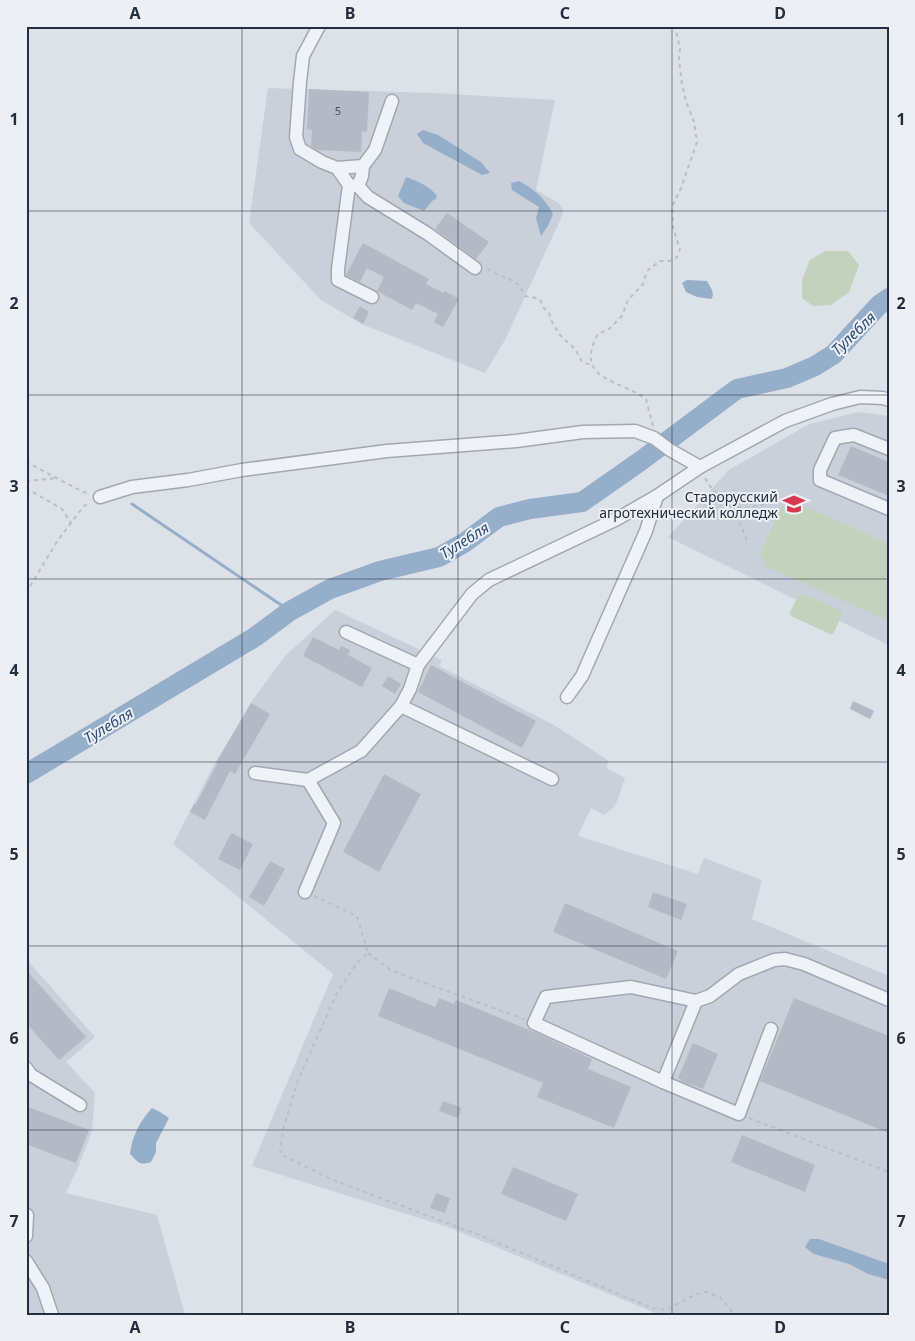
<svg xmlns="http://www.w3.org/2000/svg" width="915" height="1341" font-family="'Noto Sans',sans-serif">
<rect width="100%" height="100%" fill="#dde1e8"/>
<g fill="#cad0da">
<polygon points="268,88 434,93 555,100 536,190 560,204 563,210 562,216 505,340 485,373 364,325 321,300 249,223"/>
<polygon points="859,412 889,416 889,645 668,537 729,470 809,424"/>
<polygon points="335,610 442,660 439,666 554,725 609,761 606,768 625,778 618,799 614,807 604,815 591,808 578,836 698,874 704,858 762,880 752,919 889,976 889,1315 660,1315 448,1227 252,1166 333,974 173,844 215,763 252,701 285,656"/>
<polygon points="26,959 95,1037 66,1062 95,1093 92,1131 79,1165 66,1193 157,1215 185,1315 26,1315"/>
</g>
<g fill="#c2d2bd">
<polygon points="825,251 848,251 859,265 849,292 831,305 813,306 802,298 802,280 810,260"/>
<polygon points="795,502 889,544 889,621 767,567 760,554 782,506"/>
<polygon points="802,594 842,611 842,615 833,634 830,634 791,616 790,612 798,596"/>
</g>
<g fill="#95aeca">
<polygon points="423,130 438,135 481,162 490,173 482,175 423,143 417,134"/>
<path d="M406 177C417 181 430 186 437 196L436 199 432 201 424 211 404 203 398 196Z"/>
<path d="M519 181C535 190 544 197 553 214L548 226 541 236 536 218 539 207 512 190 511 183Z"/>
<polygon points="687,280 707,281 712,290 713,296 711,299 697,297 686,292 682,283"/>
<path d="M152 1108 160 1112 169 1118 156 1143V1152L151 1162C139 1166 138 1162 130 1154 132 1136 140 1121 152 1108Z"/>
<polygon points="810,1239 819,1239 889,1264 889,1280 868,1274 849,1264 814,1254 805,1247"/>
</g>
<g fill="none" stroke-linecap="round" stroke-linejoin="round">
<polyline stroke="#95aeca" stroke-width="3" points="132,504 290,611"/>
<polyline stroke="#95aeca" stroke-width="20" points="26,774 255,637 290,611 330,589 380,571 439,557 464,543 499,517 530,509 582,502 642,460 737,389 787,378 815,366 834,354 879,305 889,298"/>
</g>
<g fill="#b4bac5">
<polygon points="309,89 369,92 367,132 362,131 361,152 317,150 311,146 312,130 307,129"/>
<polygon points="447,213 489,242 476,259 435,229"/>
<polygon points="363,243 429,279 426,284 444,293 445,291 459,299 443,327 434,322 438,314 416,303 412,310 377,291 384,277 367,268 360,282 346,275"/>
<polygon points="360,306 369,312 363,324 353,318"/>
<polygon points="851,446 889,462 889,496 838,475"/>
<polygon points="313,637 339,650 341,646 350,650 348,655 372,668 362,687 303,656"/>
<polygon points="431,665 536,721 522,748 418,692"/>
<polygon points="388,676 401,684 395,694 382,686"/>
<polygon points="853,701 874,711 870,719 850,709"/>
<polygon points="251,703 270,714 235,774 230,771 205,820 190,812 194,804 196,804 217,764 216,763"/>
<polygon points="384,774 421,794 379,872 343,852"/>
<polygon points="231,833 253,844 240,870 218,859"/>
<polygon points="270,861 285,869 264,906 249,897"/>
<polygon points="653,892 687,904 681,920 648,907"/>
<polygon points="565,903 678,951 666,979 553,932"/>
<polygon points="26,970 86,1037 59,1060 26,1023"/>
<polygon points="389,988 435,1007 439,998 454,1004 456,1000 539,1034 592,1059 588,1069 631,1087 614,1128 537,1097 543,1083 378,1016"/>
<polygon points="794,998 889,1036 889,1133 760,1081"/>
<polygon points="693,1043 718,1054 703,1089 681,1081 682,1080 678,1078"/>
<polygon points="443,1101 462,1108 458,1118 439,1111"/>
<polygon points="26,1106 89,1130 76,1163 26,1144"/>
<polygon points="742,1135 815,1165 805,1192 731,1162"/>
<polygon points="513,1167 578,1194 566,1221 501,1194"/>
<polygon points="436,1193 450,1198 445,1213 430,1208"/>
</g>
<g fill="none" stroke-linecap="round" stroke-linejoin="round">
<g stroke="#a2a8b2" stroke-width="15">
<g id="minor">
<polyline points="319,26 303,56 300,82 296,137 300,149 322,162 337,168 363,166 375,150 392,101"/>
<polyline points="337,168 349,185 358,186 362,176 363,166"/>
<polyline points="349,185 338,269 338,280 372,297"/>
<polyline points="358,186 368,197 428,234 475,268"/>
<polyline points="889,449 854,435 835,438 820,470 820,480 889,509"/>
<polyline points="100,497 132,487 188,480 242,470 387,451 516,441 583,432 635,431 654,438 670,450 700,467"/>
<polyline points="346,632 418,665"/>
<polyline points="567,697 582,676 646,531 657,496"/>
<polyline points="401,706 552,779"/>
<polyline points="255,773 308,780 361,751 401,706 410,689 418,665 472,594 489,580 617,519 657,496 700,467 785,421 832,404 860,397 883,398 889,400"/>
<polyline points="305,892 334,823 308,780"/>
<polyline points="696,1001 663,1082 534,1023 546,997 631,987 696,1001 710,996 739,974 774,960 785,959 804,964 889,1000"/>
<polyline points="26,1068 31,1075 80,1105"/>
<polyline points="663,1082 739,1114 771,1029"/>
<polyline points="26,1236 27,1215"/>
<polyline points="26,1261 43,1288 52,1315"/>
</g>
</g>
<g stroke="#babfc6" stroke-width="2" stroke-dasharray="4 4" stroke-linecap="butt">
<polyline points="487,269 501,276 514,281 519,285 525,296 536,298 541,301 543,307 549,313 552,322 560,335 575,349 582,362 591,365"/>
<path d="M653 426 646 399C619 379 573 380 598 334L609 329 622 316 628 300 643 284 647 271 660 261H670L677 257 680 249 673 228 672 207 681 188 697 142 694 122 686 101 682 84 679 60 680 49 675 26"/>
<polyline points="26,462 83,492 88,493"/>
<path d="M705 478C711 490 720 497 728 506 739 517 743 530 748 544"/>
<polyline points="26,481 58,478"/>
<polyline points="26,488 62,509 71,523"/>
<polyline points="729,506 747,508 765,504"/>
<polyline points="26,593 58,540 84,506 89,503"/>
<polyline points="314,896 357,916 368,953 357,963 337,993 298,1080 283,1130 280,1154 333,1180 479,1235 652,1308 666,1310 696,1294 706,1292 721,1298 735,1315"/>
<polyline points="368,953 392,971 524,1019"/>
<polyline points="749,1118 889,1172"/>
</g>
<use href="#minor" stroke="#eff2f6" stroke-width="12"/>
</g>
<path fill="none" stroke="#252e3f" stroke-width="1" stroke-opacity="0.55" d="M242 26V1315M458 26V1315M672 26V1315M26 211H889M26 395H889M26 579H889M26 762H889M26 946H889M26 1130H889"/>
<defs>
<g id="university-bare" transform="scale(1.725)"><path d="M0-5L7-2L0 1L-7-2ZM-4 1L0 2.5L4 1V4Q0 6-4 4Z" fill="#d6384d" stroke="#ecf0f5" stroke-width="2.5" paint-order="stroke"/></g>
</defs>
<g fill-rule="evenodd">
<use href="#university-bare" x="794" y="504"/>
</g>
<g text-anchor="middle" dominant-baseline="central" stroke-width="4" stroke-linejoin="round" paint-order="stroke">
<g font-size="11" fill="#495160">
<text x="338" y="110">5</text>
</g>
<g font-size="14" fill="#252e3f" stroke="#ecf0f5" text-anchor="end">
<text x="778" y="496">Старорусский<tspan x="778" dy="16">агротехнический колледж</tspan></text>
</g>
<g font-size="15" font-style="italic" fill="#2d4c75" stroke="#ecf0f5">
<text transform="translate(853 333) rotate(-44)">Тулебля</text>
<text transform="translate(464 540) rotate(-32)">Тулебля</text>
<text transform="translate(108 725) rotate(-31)">Тулебля</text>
</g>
</g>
<rect width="915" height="1341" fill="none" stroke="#ecf0f5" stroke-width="55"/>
<rect x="28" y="28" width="860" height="1286" fill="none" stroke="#252e3f" stroke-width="2"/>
<g font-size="16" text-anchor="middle" font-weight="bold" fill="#252e3f">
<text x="135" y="19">A</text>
<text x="350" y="19">B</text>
<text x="565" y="19">C</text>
<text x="780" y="19">D</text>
<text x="14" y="125">1</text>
<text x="901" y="125">1</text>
<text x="14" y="309">2</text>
<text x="901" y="309">2</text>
<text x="14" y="492">3</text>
<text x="901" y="492">3</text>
<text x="14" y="676">4</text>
<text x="901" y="676">4</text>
<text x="14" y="860">5</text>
<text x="901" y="860">5</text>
<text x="14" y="1044">6</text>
<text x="901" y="1044">6</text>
<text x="14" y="1227">7</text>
<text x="901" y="1227">7</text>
<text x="135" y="1333">A</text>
<text x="350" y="1333">B</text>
<text x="565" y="1333">C</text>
<text x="780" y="1333">D</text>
</g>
</svg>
